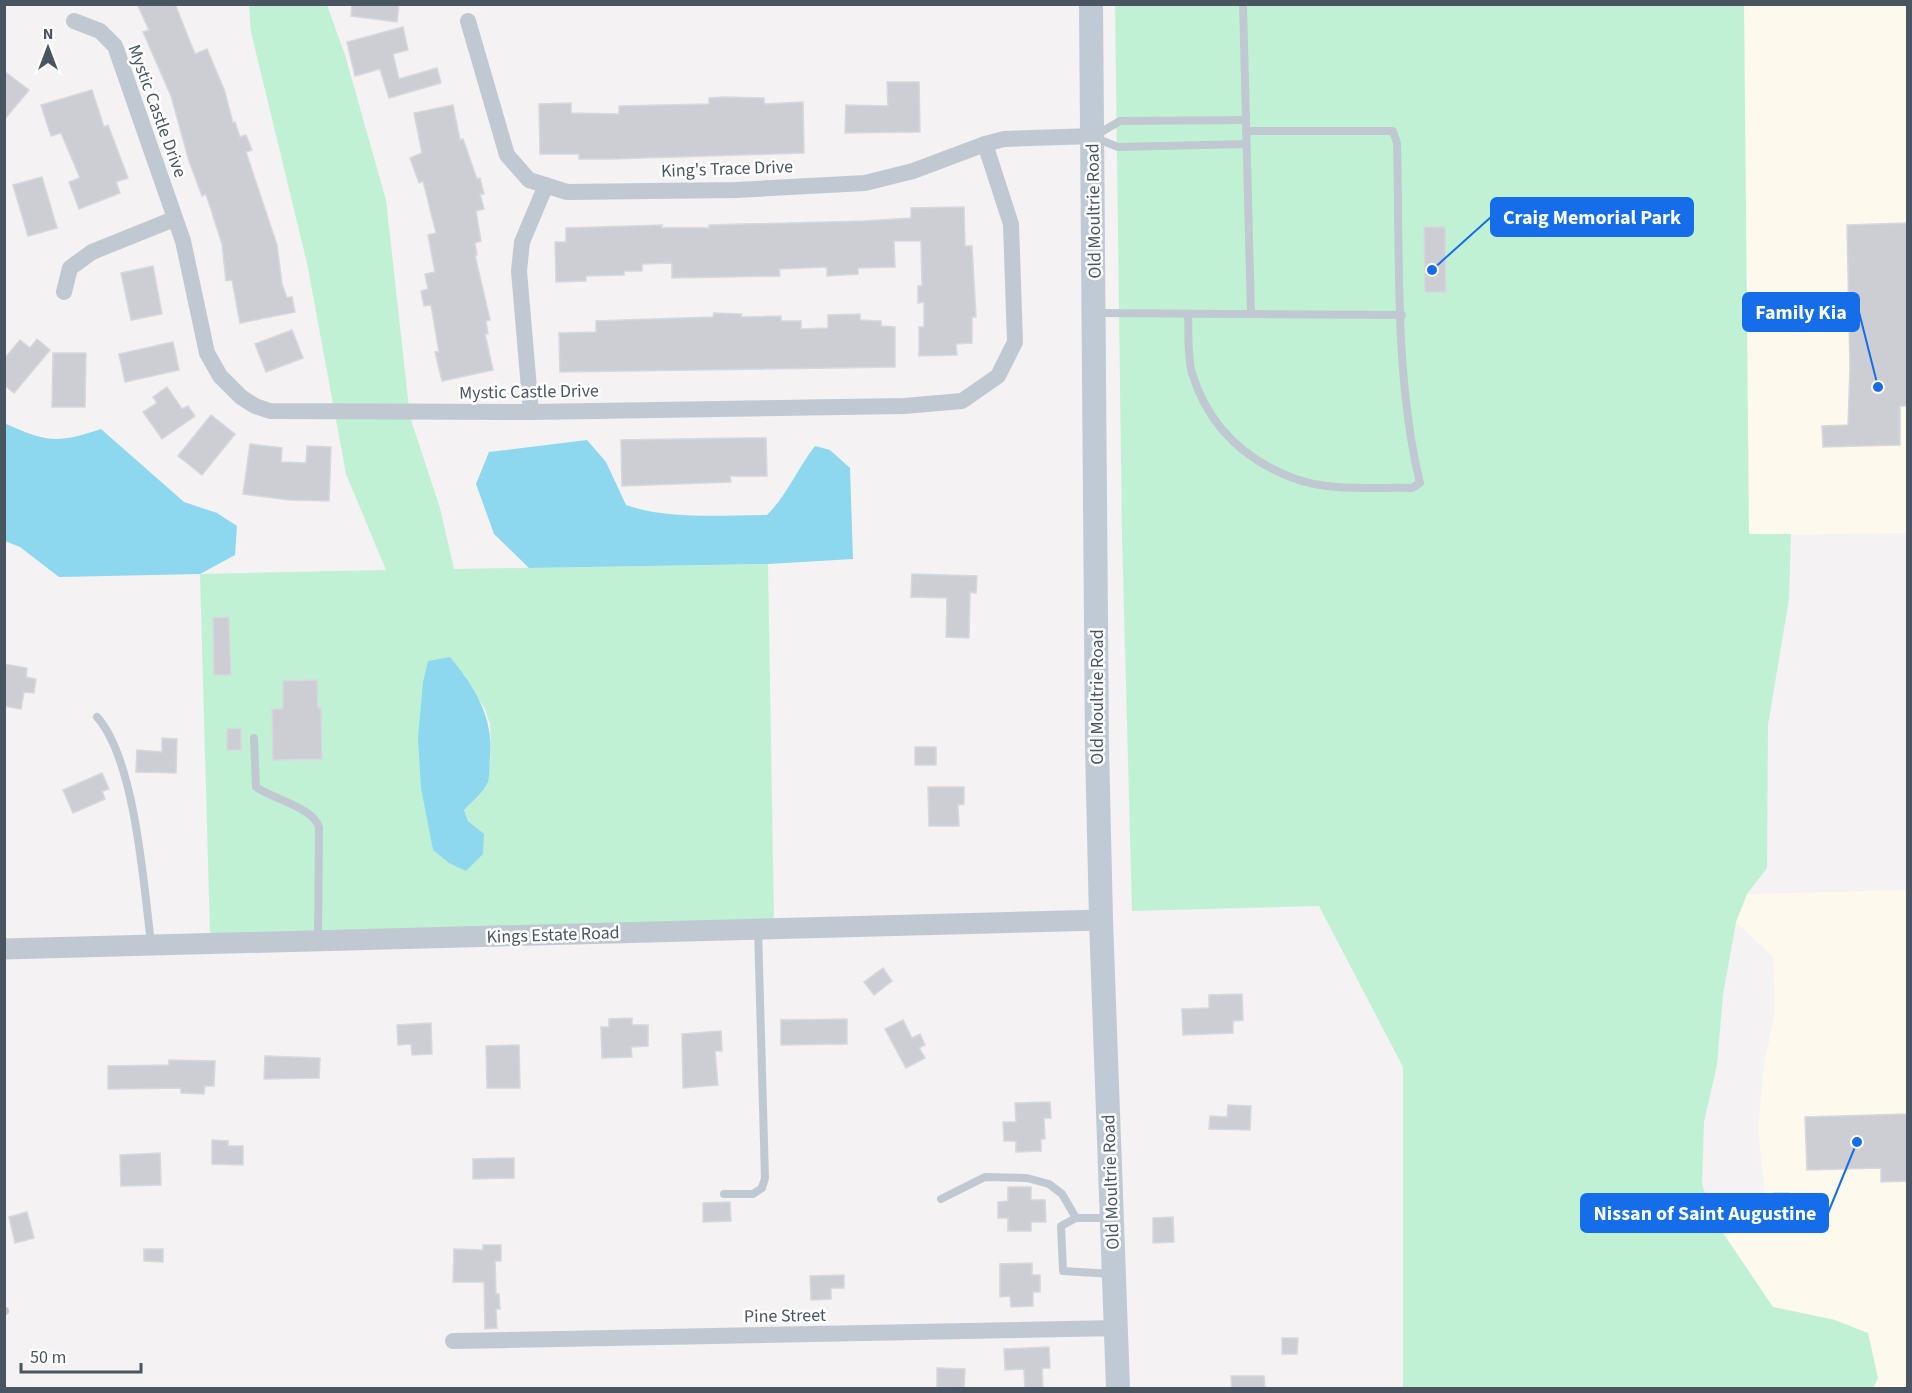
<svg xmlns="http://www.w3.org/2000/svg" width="1912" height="1393" font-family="'Source Sans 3',sans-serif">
<rect width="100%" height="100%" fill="#f4f2f2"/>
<g fill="#fdf9ed">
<polygon points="1744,5 1907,5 1907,533 1749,535"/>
<polygon points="1907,890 1907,1388 1873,1388 1878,1378 1835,1320 1773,1307 1726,1236 1767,1215 1758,1127 1764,1064 1775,1011 1773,957 1736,922 1747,894"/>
</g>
<g fill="#c1f1d5" fill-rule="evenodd">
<path d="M249 5H327L345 55 386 200 410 417 440 508 454 569 768 564 774 919 210 934 200 574 386 570 346 474 307 263 251 32ZM463 673 485 709 490 724 491 751 488 781 477 798 464 810 468 821 483 834 433 850 430 824Z"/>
<polygon points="1115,5 1744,5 1749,534 1791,534 1789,599 1768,725 1767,868 1747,894 1736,922 1723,995 1717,1065 1704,1122 1702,1184 1714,1220 1773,1307 1835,1320 1868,1333 1878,1378 1873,1388 1403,1388 1403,1067 1319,906 1132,911 1122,536"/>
</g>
<g fill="#8dd8ef">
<path d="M4 423C46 442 57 444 101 429L184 502 217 513 237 526 235 555 200 574 59 577 20 547 5 541Z"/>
<path d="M587 440 606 462 626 505C669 520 722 515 767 515 788 494 797 469 815 446L830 450 850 468 853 559 768 564 529 568 494 534 476 484 489 452Z"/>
<path d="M450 657C475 687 494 718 490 758 489 765 490 775 488 782 483 793 472 802 464 810L468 821 484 834 483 854 466 871 449 863 433 850 421 788 418 738 423 682 428 661Z"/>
</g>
<g fill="#ccced4" stroke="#d6d8dd" stroke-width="1.5">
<polygon points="137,4 175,4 195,54 207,49 224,89 233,123 235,122 240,137 246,135 252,150 246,152 277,245 282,284 287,298 292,297 295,312 240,323 232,280 226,281 222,244 206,194 202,196 189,161 171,96 143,32 149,30"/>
<polygon points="352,4 399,4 397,22 351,16"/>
<polygon points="403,27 408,50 393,54 399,79 437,68 441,83 389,98 380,69 355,76 347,42"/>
<polygon points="4,71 29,90 4,120"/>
<polygon points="887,82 919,82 920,132 845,133 846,105 888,106"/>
<polygon points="92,90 104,127 108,125 128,178 116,182 120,193 79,209 69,182 80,178 61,133 51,136 41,105"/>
<polygon points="725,97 764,98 764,104 803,102 804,153 611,159 579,159 579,154 540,154 539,104 571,103 571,113 619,114 619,106 709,104 709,98"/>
<polygon points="453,105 460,140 463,139 477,179 480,178 484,194 480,194 484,209 476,211 481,241 475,243 477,255 475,255 490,320 486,321 488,334 485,334 493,370 442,381 435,352 439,352 431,305 424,306 421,291 428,289 425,274 435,272 428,235 436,233 423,181 419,183 410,158 422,153 414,113"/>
<polygon points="42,177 57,228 28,236 13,185"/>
<polygon points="964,207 965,246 972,246 976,317 972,317 972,343 956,344 957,355 919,356 919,327 924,327 924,302 918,303 918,286 922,286 921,241 894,241 895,267 858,268 858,274 827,276 827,267 779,269 780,276 672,278 672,263 642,264 642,271 624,271 624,275 586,276 586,281 556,282 555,242 566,242 566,228 662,225 662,228 709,228 709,225 864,221 911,218 911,208"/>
<polygon points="1908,223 1908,406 1900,406 1900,445 1823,447 1822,426 1848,425 1850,368 1847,225"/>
<polygon points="1424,227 1445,227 1446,292 1425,292"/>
<polygon points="153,266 162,314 131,320 121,273"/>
<polygon points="714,313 742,314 741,317 781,316 781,321 801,321 801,329 828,328 828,315 860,314 860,320 881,321 881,326 895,327 895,367 560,372 559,333 596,332 596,321 713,317"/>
<polygon points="292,330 303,358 266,372 255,344"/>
<polygon points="37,339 50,350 14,393 4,385 4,359 20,340 30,348"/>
<polygon points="173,342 179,370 125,382 119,354"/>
<polygon points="53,353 86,353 85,407 52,407"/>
<polygon points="167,387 182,409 188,406 195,416 162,439 143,412 157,403 153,397"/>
<polygon points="211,415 235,434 202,475 178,456"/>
<polygon points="739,438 766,438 767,476 730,476 731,482 622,486 621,440"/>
<polygon points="250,444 282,448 281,462 306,463 307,446 331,447 329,501 290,500 243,494"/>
<polygon points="912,574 977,576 976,593 970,592 969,638 946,637 947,598 911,597"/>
<polygon points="229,617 231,675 214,675 213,618"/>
<polygon points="4,664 27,668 26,677 36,679 34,693 24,692 21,709 4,706"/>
<polygon points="317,680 318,708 321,708 322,759 273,760 272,709 283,709 283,681"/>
<polygon points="241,728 241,750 227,750 227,729"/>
<polygon points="162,738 177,739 176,773 136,772 137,750 162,752"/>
<rect x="915" y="747" width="21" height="18"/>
<polygon points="102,773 109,789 102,791 105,799 73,813 63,790"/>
<polygon points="928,787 964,787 964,804 958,805 959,826 929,826"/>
<polygon points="883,968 892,981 874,995 864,982"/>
<polygon points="1242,994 1243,1020 1233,1021 1233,1033 1183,1035 1182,1009 1209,1008 1209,995"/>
<polygon points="632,1018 632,1025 648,1025 648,1046 631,1047 632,1057 602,1058 601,1027 609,1027 609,1019"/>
<polygon points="847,1019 847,1044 781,1045 781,1020"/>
<polygon points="903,1020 912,1038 920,1034 925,1045 919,1048 925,1058 906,1068 885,1029"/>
<polygon points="431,1023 432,1054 412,1055 411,1044 398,1045 397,1025"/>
<polygon points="721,1031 722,1051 715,1051 718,1085 683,1088 682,1034"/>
<polygon points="519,1045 520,1088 487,1088 486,1046"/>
<polygon points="265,1056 320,1058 319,1078 264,1079"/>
<polygon points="169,1060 215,1061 214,1086 205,1086 204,1094 181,1093 181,1088 108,1089 108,1066 169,1065"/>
<polygon points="1050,1102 1051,1118 1044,1118 1045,1139 1041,1139 1041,1151 1016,1152 1016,1141 1004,1141 1003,1122 1016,1122 1015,1103"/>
<polygon points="1228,1105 1251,1106 1250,1130 1209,1129 1210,1116 1227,1117"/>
<polygon points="1908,1114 1908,1181 1881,1182 1881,1168 1807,1170 1805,1117"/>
<polygon points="212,1140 228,1141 228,1146 243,1146 243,1165 212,1164"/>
<polygon points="160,1153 161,1185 121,1186 120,1155"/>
<polygon points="514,1158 514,1178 473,1179 473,1159"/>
<polygon points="1008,1187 1031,1187 1031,1200 1045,1200 1046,1222 1031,1222 1031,1231 1008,1231 1008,1218 998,1218 998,1202 1008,1201"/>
<polygon points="1774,1193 1789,1193 1790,1231 1774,1232"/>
<polygon points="730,1202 731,1221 703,1222 703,1203"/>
<polygon points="27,1212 34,1238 15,1243 9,1217"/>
<polygon points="1173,1217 1174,1242 1153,1243 1153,1218"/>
<polygon points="483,1245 501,1245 501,1261 495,1261 496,1294 499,1294 500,1309 496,1309 497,1328 485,1329 484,1282 453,1282 454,1249 483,1250"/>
<polygon points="144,1249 163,1249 163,1262 144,1261"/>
<polygon points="1032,1263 1032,1275 1040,1275 1040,1292 1033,1292 1033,1306 1011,1307 1010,1296 1000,1297 1000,1264"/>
<polygon points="844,1275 844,1288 831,1288 831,1299 811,1300 810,1276"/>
<polygon points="1282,1338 1298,1338 1297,1354 1282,1354"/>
<polygon points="1049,1347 1050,1368 1042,1368 1043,1389 1025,1389 1024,1369 1005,1370 1004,1349"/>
<polygon points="937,1368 965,1369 964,1388 937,1387"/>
<polygon points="1231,1376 1264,1376 1265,1389 1232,1389"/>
</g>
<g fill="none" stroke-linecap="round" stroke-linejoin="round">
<g stroke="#c0c9d1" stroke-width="8">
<polyline points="1243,4 1251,314"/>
<polyline points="1096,135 1120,121 1246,120"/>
<polyline points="1093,137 1118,147 1246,144"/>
<polyline points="1096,313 1402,315"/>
<path d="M1188 314C1189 332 1187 356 1192 373 1208 425 1243 459 1293 478 1329 492 1374 487 1412 488L1420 483C1394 375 1400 254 1397 143L1393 131H1246"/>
<path d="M97 717C135 759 144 886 151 944"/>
<path d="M254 738 256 787C275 800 312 807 319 827L318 940"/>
<polyline points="724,1194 753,1194 762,1188 765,1178 758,929"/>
<polyline points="941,1199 985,1177 1027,1178 1049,1184 1062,1194 1076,1218"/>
<polyline points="1111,1218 1076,1218 1061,1226 1063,1271 1112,1274"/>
<polyline points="4,1311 5,1311"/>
</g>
<g stroke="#c0c9d1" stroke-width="16">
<polyline points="74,21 100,31 115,46 183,241 207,353 220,376 241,397 255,406 270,411 531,412 904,406 962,401 998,376 1015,342 1011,224 985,144"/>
<polyline points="468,21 507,155 529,180 567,192 736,190 865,183 913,171 985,144 1004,139 1093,136"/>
<polyline points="64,292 70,268 92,252 174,219"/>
<polyline points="531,412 519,271 522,242 546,185"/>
<polyline points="453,1341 1117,1328"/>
</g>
<polyline stroke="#c0c9d1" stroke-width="21" points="4,949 1101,920"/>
<polyline stroke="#bfcad5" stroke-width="24" points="1091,4 1097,747 1101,920 1118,1388"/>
</g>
<g text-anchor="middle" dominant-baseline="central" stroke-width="5" stroke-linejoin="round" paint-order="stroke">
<g font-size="18" fill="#495560" stroke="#fff">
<text transform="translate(157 111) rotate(70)">Mystic Castle Drive</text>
<text transform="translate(727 169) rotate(-2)">King's Trace Drive</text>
<text transform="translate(1094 211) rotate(-91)">Old Moultrie Road</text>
<text transform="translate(529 392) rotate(-1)">Mystic Castle Drive</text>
<text transform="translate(1097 697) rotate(-90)">Old Moultrie Road</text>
<text transform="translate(553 935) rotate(-2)">Kings Estate Road</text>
<text transform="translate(1111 1182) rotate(-92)">Old Moultrie Road</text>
<text transform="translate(785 1316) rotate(-1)">Pine Street</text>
</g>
</g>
<path fill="none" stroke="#166dea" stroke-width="2" d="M1432 270L1491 217M1878 387L1859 312M1857 1142L1828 1213"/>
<g fill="#166dea" stroke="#fff" stroke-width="2">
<circle cx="1432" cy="270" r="6"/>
<circle cx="1878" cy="387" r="6"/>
<circle cx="1857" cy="1142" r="6"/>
</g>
<g fill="#166dea" stroke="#166dea" stroke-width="2">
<rect x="1491" y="198" width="202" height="38" rx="6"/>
<rect x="1743" y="293" width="116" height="38" rx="6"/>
<rect x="1581" y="1194" width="247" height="38" rx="6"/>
</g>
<g font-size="20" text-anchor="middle" font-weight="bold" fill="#fff">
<text x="1592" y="224">Craig Memorial Park</text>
<text x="1801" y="319">Family Kia</text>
<text x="1705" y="1220">Nissan of Saint Augustine</text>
</g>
<rect width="1912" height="1393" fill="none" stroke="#495560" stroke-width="12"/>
<g transform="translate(48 48)" stroke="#ffffff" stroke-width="4.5" paint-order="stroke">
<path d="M0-4.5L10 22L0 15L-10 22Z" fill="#495560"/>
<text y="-9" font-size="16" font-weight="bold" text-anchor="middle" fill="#495560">N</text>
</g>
<path d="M21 1363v9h120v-9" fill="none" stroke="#495560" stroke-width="3"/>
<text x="30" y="1363" font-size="18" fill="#495560" stroke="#ffffff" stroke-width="4.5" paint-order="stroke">50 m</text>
</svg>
